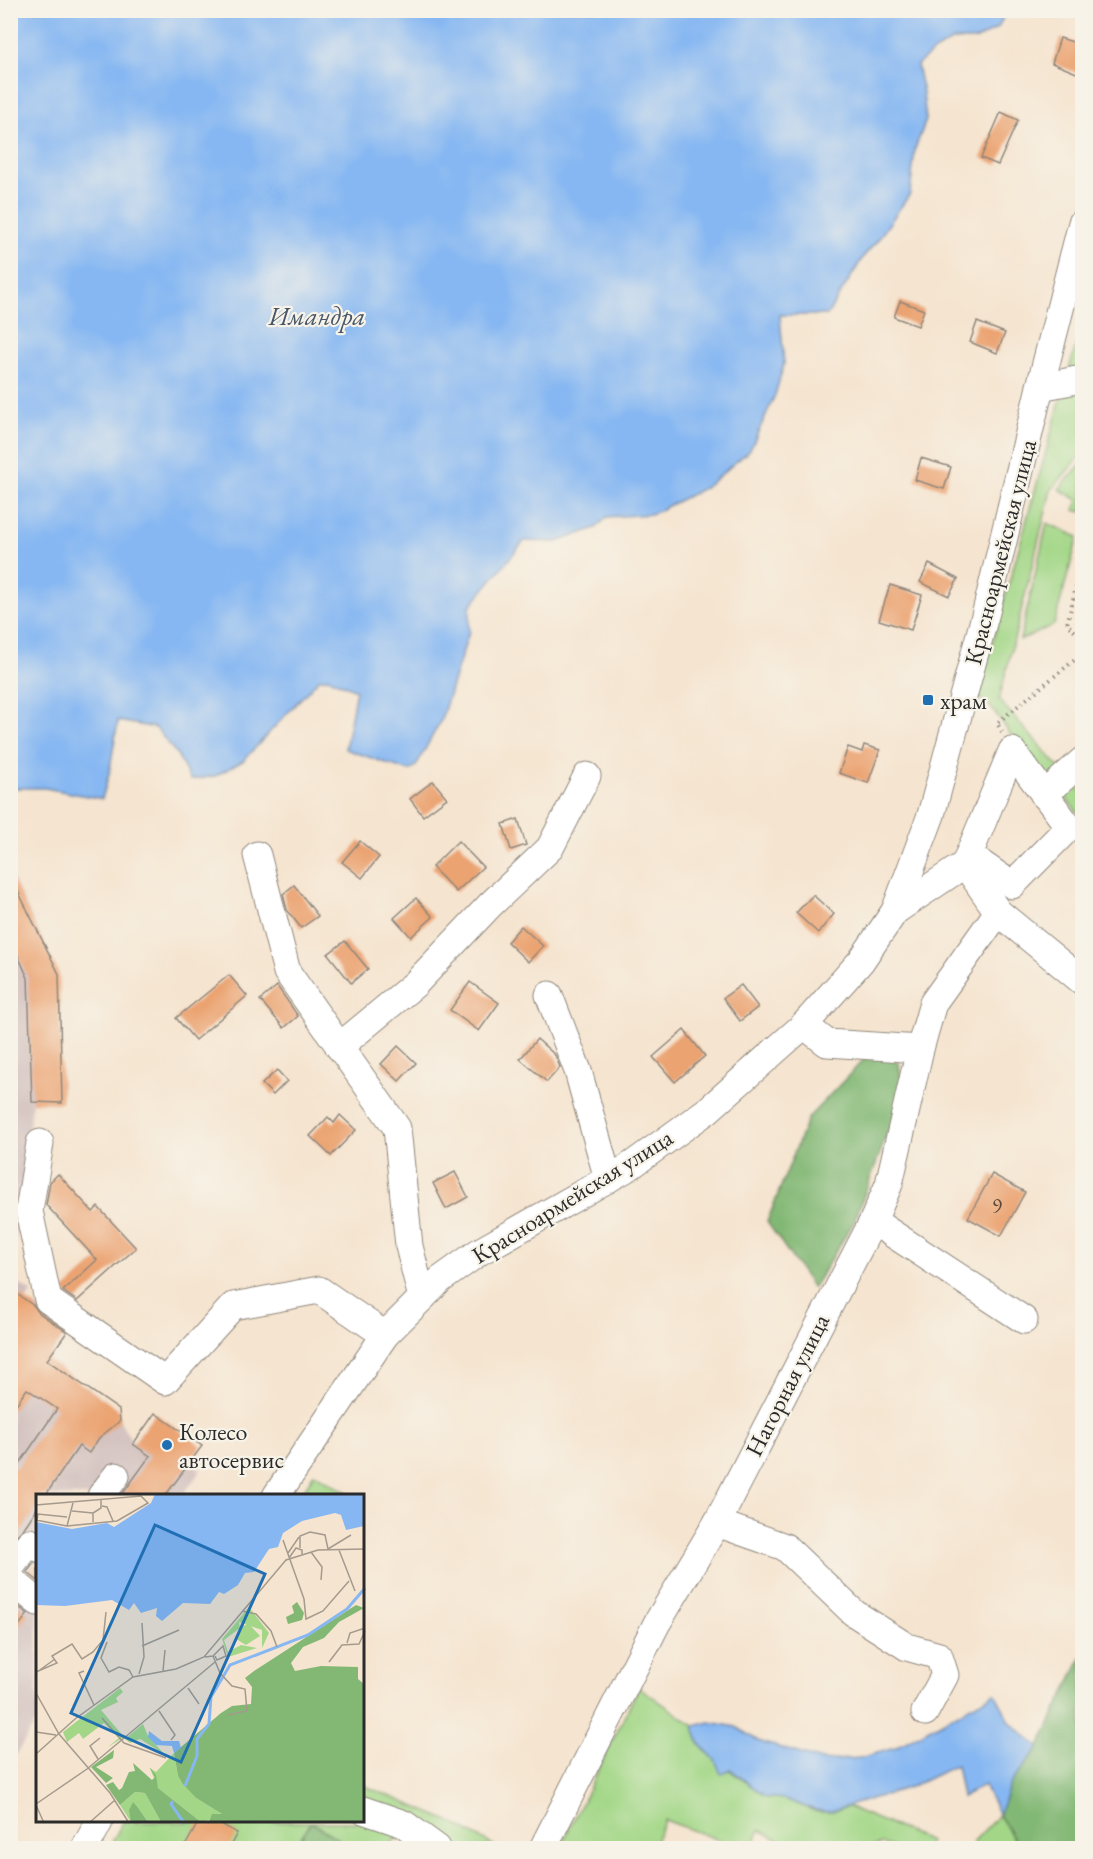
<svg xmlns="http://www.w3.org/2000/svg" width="1093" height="1859" font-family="'EB Garamond',serif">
<rect width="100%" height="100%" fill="#f7f3e8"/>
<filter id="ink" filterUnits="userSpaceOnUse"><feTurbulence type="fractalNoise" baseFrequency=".0167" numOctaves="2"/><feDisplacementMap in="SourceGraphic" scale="12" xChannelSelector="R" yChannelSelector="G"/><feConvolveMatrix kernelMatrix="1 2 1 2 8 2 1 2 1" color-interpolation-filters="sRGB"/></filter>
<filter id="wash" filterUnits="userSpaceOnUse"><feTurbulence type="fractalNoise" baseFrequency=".008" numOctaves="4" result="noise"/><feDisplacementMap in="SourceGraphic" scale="24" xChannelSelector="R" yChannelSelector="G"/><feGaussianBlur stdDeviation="1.35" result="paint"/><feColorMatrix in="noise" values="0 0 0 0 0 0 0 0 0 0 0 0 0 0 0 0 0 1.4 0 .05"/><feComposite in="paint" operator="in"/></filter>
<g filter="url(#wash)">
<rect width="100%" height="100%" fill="#f5e4cf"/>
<g fill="#d1bfbd">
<polygon points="11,875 56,968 30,978 59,979 62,1103 32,1102 11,1278"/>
<polygon points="11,1278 31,1292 26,1300 69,1329 48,1360 119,1410 120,1421 133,1443 155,1413 202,1446 190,1461 201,1470 182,1496 38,1496 37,1720 11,1763"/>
</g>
<g fill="#a3d787" stroke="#678159" stroke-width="1.5">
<polygon points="1078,338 1082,340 1082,454 1051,490 999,700 1082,793 1082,817 1014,739 990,706 977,697"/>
<polygon points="1082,463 1082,512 1074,510 1078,500 1059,489"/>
<polygon points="1047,523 1078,537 1054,625 1020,640"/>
<polygon points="314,1473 353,1496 301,1496"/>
<polygon points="639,1687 694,1726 699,1743 715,1760 767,1797 777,1796 817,1812 829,1812 848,1807 930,1841 927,1848 896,1848 883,1844 861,1848 794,1848 760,1830 751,1848 740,1848 665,1820 652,1848 560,1848"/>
<polygon points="363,1785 449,1821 498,1848 420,1848 396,1837 390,1848 352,1848 311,1822 294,1848 109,1848 123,1822 363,1822"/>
<polygon points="999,1815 1020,1848 973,1848 973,1842"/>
</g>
<g fill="#82b874" stroke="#567250" stroke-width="1.5">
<polygon points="873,1050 899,1063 903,1092 854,1222 813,1288 767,1222 808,1118"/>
<polygon points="1082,1656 1082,1848 1020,1848 999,1815 1010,1784 1039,1747"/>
<polygon points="311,1822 352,1848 294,1848"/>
</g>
<g fill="#86b7f2" stroke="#58718e" stroke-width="1.5">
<polygon points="11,10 1006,10 1006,11 998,28 975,40 953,40 934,51 917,65 923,93 926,120 915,149 910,194 877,241 864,256 827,315 780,315 784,364 775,395 750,450 706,487 652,514 607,517 596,528 557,542 524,541 470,606 469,632 441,720 416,766 409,771 345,749 356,690 329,678 319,679 243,761 215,776 190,780 178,756 156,728 118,721 109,774 102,799 45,788 11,788"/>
<path d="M995 1693 1011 1723 1039 1747 1010 1784 999 1815 984 1785 962 1797 956 1765 913 1786 829 1812C807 1812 789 1795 767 1798L730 1769 721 1774 715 1760 699 1743 694 1726 710 1722 736 1727 758 1741 825 1761 860 1758 895 1748Z"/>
</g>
<g id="blocks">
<g fill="#eba371">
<polygon points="1060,38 1083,45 1083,61 1079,74 1052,63"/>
<polygon points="1001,112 1018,120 998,165 981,158"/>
<polygon points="900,301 924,310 918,326 894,317"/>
<polygon points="977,322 1005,333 997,353 970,342"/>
<polygon points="921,458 951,467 944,489 915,480"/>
<polygon points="929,564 958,579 949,596 920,582"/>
<polygon points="890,585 922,595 911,630 879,620"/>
<polygon points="864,745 880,750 868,783 839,773 848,747 862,752"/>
<polygon points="433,781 447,798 423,816 410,799"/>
<polygon points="518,819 526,845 511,850 503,824"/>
<polygon points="360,841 379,857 362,878 342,862"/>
<polygon points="458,841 483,867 456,892 432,867"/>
<polygon points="10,875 59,974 62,1103 32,1102 28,978 10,938"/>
<polygon points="294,885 318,916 301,928 287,910 283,894"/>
<polygon points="813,895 834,914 818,933 796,913"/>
<polygon points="416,898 433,917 411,937 394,918"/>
<polygon points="521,926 543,946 528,962 507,942"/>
<polygon points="345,941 368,969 351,983 328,954"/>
<polygon points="229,975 247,996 195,1040 176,1018"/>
<polygon points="470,982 499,1003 479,1031 450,1010"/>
<polygon points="741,985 758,1007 740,1021 723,998"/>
<polygon points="277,986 298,1016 284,1028 260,1000"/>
<polygon points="684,1030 705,1056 675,1082 653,1057"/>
<polygon points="537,1039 555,1055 560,1067 547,1082 520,1059"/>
<polygon points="398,1046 416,1063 399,1081 381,1064"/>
<polygon points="277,1070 287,1081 273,1095 262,1084"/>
<polygon points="340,1115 356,1130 331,1156 310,1136 328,1117 334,1123"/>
<polygon points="455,1172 468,1197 446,1209 433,1183"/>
<polygon points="58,1174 93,1212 98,1207 136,1248 77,1301 63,1291 97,1260 46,1205 50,1182"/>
<polygon points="992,1174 1025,1192 1001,1236 968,1218"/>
<polygon points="10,1289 34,1306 39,1313 67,1332 47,1360 119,1410 120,1421 99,1438 89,1453 79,1446 45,1496 38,1496 38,1507 24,1528 10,1542 10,1465 16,1469 57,1409 27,1389 10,1413"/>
<polygon points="155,1413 202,1446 165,1496 121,1496 150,1456 133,1444"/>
<polygon points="34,1563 38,1564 38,1581 27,1572"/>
<polygon points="10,1600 28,1614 10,1637"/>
<polygon points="199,1821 216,1821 237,1833 229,1848 184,1848"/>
</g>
</g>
</g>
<g filter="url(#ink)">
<use href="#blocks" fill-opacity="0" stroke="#90887d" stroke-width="1.5"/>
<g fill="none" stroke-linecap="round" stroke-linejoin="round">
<g stroke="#90887d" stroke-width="29">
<g id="minor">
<polyline points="1040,387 1082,379"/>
<polyline points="1044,795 1082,761"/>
<polyline points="257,855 287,972 397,1128 409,1246 422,1298"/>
<polyline points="965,864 998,912 1082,981"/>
<polyline points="895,911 965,864 1012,751 1069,827 1012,885 970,856"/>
<polyline points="549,995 578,1071 608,1179"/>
<polyline points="804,1025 827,1043 920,1049"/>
<polyline points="339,1047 415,984 490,905 550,848 587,776"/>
<polyline points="40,1143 29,1211 48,1300 165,1381 233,1306 319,1290 385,1335"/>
<polyline points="873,1221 1024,1320"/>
<polyline points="101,1496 116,1476"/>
<polyline points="276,1496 385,1335 440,1280 479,1252 629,1167 708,1110 804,1025 861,961 895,911 931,815 986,612 1040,387 1082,223"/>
<polyline points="717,1523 785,1547 854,1613 907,1647 939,1656 945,1675 925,1712"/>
<polyline points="10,1568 30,1542 38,1548"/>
<polyline points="10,1579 38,1602"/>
<polyline points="363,1810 404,1824 437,1848"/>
<polyline points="85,1848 99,1822"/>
<polyline points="543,1848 657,1623 717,1523 873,1221 889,1184 920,1049 933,1003 998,912"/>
</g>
</g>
<g stroke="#90887d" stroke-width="4" stroke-dasharray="1.5 4.5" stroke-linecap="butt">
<polyline points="1082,563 1067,624 1082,638"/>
<polyline points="1002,732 997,723 1082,654"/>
</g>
<use href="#minor" stroke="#fff" stroke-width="27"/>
</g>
</g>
<g fill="#1f6fb2" stroke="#f7f3e8" stroke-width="2">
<rect x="922" y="694" width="12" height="12" rx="3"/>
<circle cx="167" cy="1445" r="6"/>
</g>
<g text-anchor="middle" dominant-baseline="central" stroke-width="4.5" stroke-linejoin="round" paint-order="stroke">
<g font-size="21" fill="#5b493c">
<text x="997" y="1205">9</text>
</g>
<g font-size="24" fill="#2b2b2b" stroke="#f7f3e8">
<text transform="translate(1000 552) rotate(-76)">Красноармейская улица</text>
<text transform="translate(572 1196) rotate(-32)">Красноармейская улица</text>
<text transform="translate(787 1385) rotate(-63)">Нагорная улица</text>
</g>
<g font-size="24" fill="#2b2b2b" stroke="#f7f3e8" text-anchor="start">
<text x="940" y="700">храм</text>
<text x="179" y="1431">Колесо<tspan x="179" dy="28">автосервис</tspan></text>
</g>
<g font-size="26" font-style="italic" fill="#465567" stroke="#f7f3e8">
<text x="317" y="316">Имандра</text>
</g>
</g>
<g transform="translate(36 1494)">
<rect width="328" height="328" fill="#f5e4cf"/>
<path d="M213 113 233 139 226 154V136L203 128 204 134 188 146 192 158 205 151 221 154 192 163 186 145ZM213 130 224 142 210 151 200 145 207 132ZM84 194 87 198 80 204 82 208 65 216 88 243 72 253 83 244 68 229 47 245 43 239 31 248 27 238ZM107 230 112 242 128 260 104 245 94 249 89 245ZM138 259 142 282 160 304 186 320 185 323 165 328 122 294 114 274 120 278ZM99 298 109 299 125 328H112L103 315 95 328 84 311Z" fill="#a3d787"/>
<path d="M261 108 268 119 266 126 252 130 250 123 258 119 256 112ZM320 111 328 114 303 128 288 144 267 153 255 169 259 177 285 172 322 173V185L329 191 328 328H173L176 320H186L160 304 147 290 142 282 138 259 185 219 196 212 215 210 216 193 209 184 218 177ZM78 256 77 264 60 273 77 284 70 289 55 273ZM97 269 116 286 119 283 113 273 120 281 122 294 165 328H125L109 299 99 298 84 311 70 291 77 288 83 296 86 294 93 278 99 277ZM97 308 103 315 112 328H95L93 316Z" fill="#82b874"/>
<path d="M119 0H328V32L310 36 305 21 299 19 266 27 247 39 242 53 233 55 218 78 209 79 202 91 188 100 183 98 174 110 147 109 126 127 120 122 121 114 105 119 98 109 93 116 76 106 29 112 0 111V28L36 35 71 29 78 33 115 9ZM113 237 126 247H143L145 254 138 259 136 252 120 251 112 243Z" fill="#86b7f2"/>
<path fill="none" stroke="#86b7f2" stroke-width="3" d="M149 292 161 262V245L173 230 175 203 194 171 272 141 311 115 329 94M137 307 135 310 148 329"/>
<path fill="none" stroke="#a49a8d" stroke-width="1.5" d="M0 11 105 2 112 9 81 27 31 32 0 26M66 12 71 13 77 27M36 17 57 19M1 26 2 20 31 23M57 28V19L65 14V6M31 32 37 9M247 46 268 105 270 125 287 117 313 87M264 54V42L274 38 289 41 292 55 315 41M303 56 319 97M275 58 286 73 285 86M252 59 263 43M253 64 260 54 266 56V60M206 117 220 120 235 137 241 153M71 148 65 164 73 178 83 173 93 176 97 183M311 149 314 139 329 134M106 152 143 136M177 162 184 179 196 192 209 195 211 217 191 221M169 163 177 162 187 152 190 162 181 166 179 162M293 168 306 151 323 150 329 137M48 177 43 179 58 211M127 177 129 156M0 178 21 169 16 162 36 150 46 165 57 158 67 146 70 118M1 178 19 165M103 180 108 163 106 129M152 194 163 210M0 199 23 240 74 299 93 329M123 217 139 241 135 246M66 224 88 249 130 264M0 238 20 241M0 260 39 225 97 183 140 175 168 163 250 66 282 56 329 55M62 265 54 252 64 244M0 310 51 275 179 168M0 311 8 329M53 329 79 306"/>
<path fill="#1f6fb2" fill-opacity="0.15" stroke="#1f6fb2" stroke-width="3" d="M119 31 229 80 145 268 35 219Z"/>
<rect width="328" height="328" fill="none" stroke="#2b2b2b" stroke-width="3"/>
</g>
<rect width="1093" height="1859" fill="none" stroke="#f7f3e8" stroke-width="36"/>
</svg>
